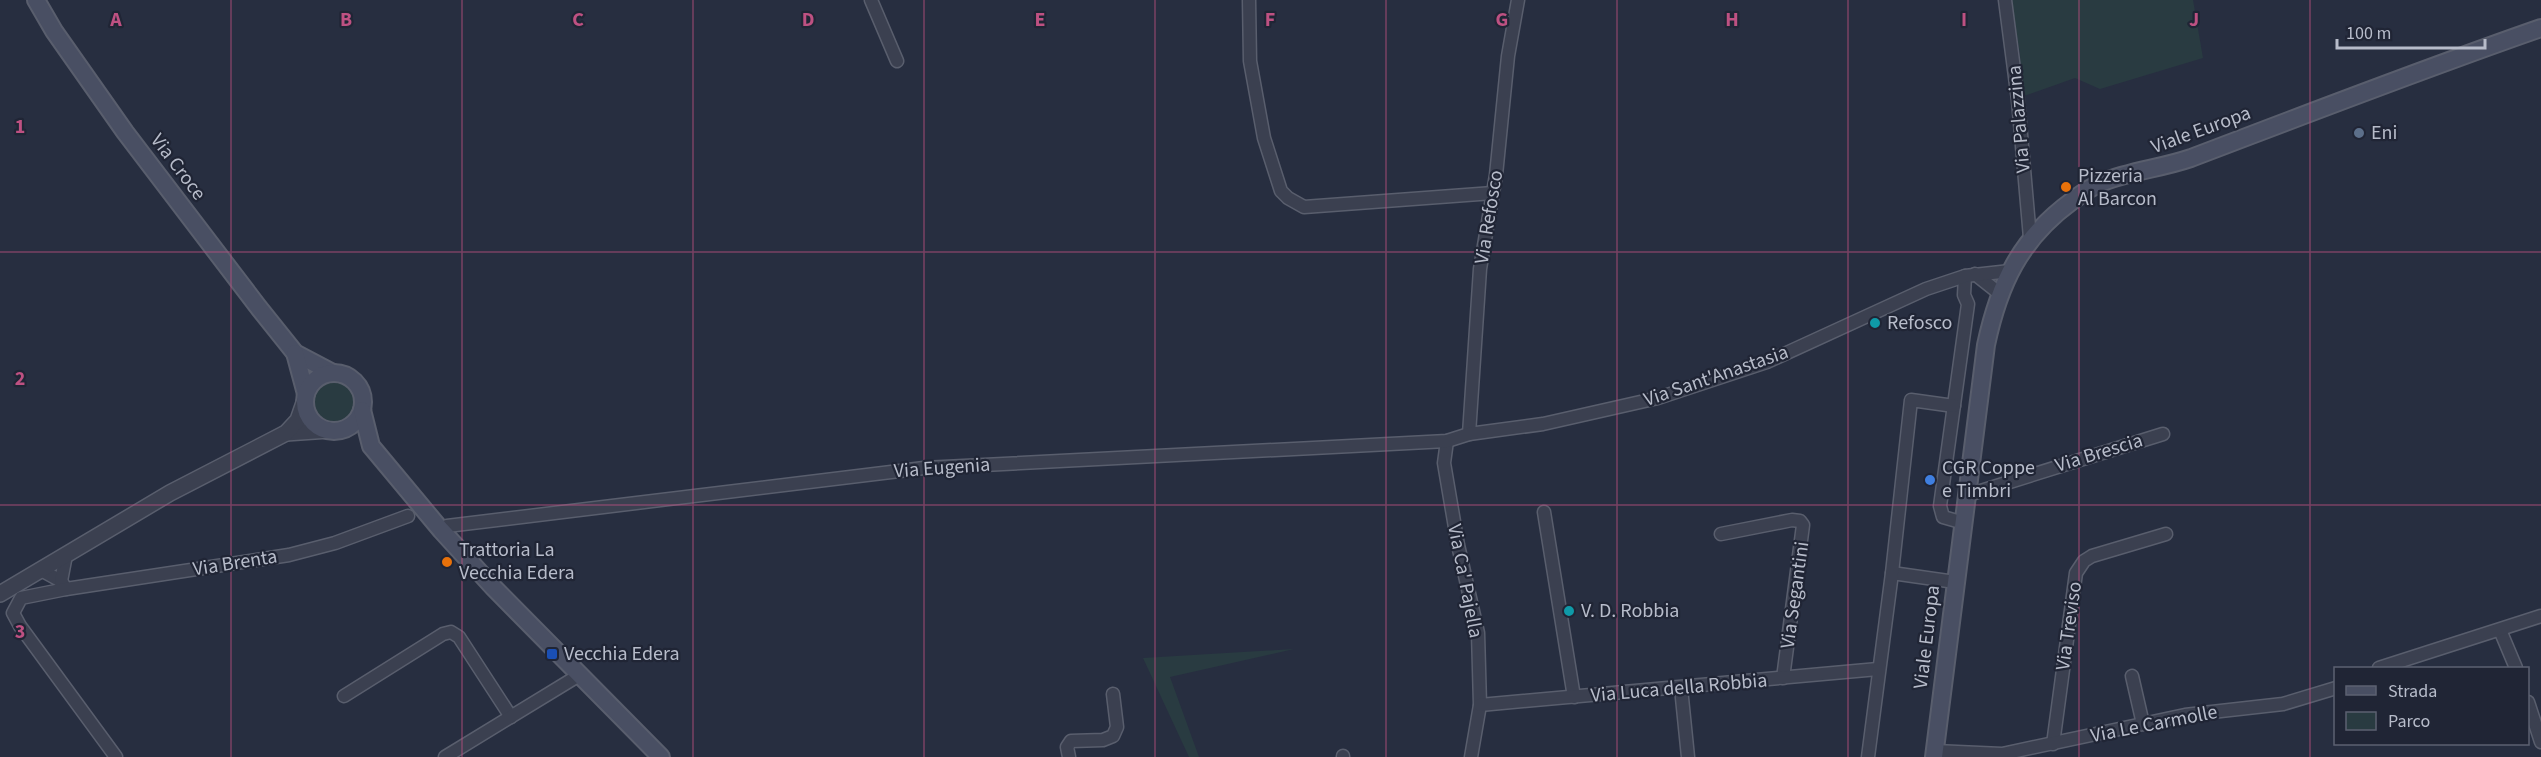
<svg xmlns="http://www.w3.org/2000/svg" width="2541" height="757" font-family="'Source Sans 3',sans-serif">
<rect width="100%" height="100%" fill="#272e40"/>
<g fill="#293b41">
<polygon points="2011,0 2193,0 2203,58 2100,89 2075,78 2021,97 2020,54"/>
<circle cx="335" cy="403" r="23"/>
<polygon points="1294,649 1170,677 1199,757 1189,757 1143,658"/>
</g>
<g fill="none" stroke-linecap="round" stroke-linejoin="round">
<g stroke="#595e6d" stroke-width="15">
<g id="minor">
<polyline points="871,0 897,61"/>
<polyline points="1249,0 1250,61 1264,138 1281,191 1288,198 1304,207 1493,193"/>
<polyline points="2005,0 2018,100 2030,238"/>
<polyline points="1975,274 1999,293"/>
<polyline points="1469,434 1480,269 1496,175 1508,56 1518,0"/>
<polyline points="1447,441 1444,463 1458,545 1478,633 1480,705 1471,757"/>
<polyline points="1968,495 2163,434"/>
<polyline points="1544,512 1574,697"/>
<polyline points="1964,523 1943,517 1940,506 1968,304 1964,295 1965,276"/>
<polyline points="441,530 447,526 924,468 1447,441 1469,434 1543,424 1658,398 1767,362 1926,289 1965,276 2010,271"/>
<polyline points="1721,534 1792,520 1800,521 1803,525 1783,678"/>
<polyline points="41,570 61,581 66,589"/>
<polyline points="1892,573 1955,582"/>
<polyline points="61,581 66,555"/>
<polyline points="2500,630 2516,668"/>
<polyline points="2379,668 2541,616"/>
<polyline points="2132,676 2143,724"/>
<polyline points="1681,688 1688,757"/>
<polyline points="344,696 443,634 451,632 459,637 511,717"/>
<polyline points="2528,702 2541,742"/>
<polyline points="1480,705 1878,669"/>
<polyline points="2053,744 2076,573 2084,561 2092,556 2166,534"/>
<polyline points="1935,751 2002,754 2185,715 2283,704 2336,688"/>
<polyline points="1343,756 1343,757"/>
<polyline points="116,757 20,626 13,613 21,598 66,589 289,555 335,543 408,516"/>
<polyline points="445,757 581,674"/>
<polyline points="1069,757 1067,747 1071,741 1103,740 1113,736 1117,727 1113,694"/>
<polyline points="1868,757 1892,573 1911,400 1954,406"/>
</g>
</g>
<g stroke="#595e6d" stroke-width="18">
<g id="tertiary">
<polyline points="286,433 329,430"/>
<polyline points="0,594 170,493 286,433 298,420 305,400"/>
</g>
</g>
<g stroke="#595e6d" stroke-width="20">
<g id="secondary">
<polyline points="36,0 54,31 125,132 259,308 295,353 333,373"/>
<polyline points="295,353 306,394"/>
<circle cx="334" cy="402" r="29"/>
<polyline points="362,410 371,446 441,530 494,588 661,757"/>
<path d="M1934 757 1986 345C1999 284 2020 239 2072 201 2081 194 2093 186 2103 182 2131 171 2162 168 2191 158 2307 114 2423 69 2541 28"/>
</g>
</g>
<use href="#minor" stroke="#3b4050" stroke-width="12"/>
<use href="#tertiary" stroke="#3b4050" stroke-width="15"/>
<use href="#secondary" stroke="#494f63" stroke-width="16"/>
</g>
<path fill="none" stroke="#be5182" stroke-width="1.5" stroke-opacity="0.55" d="M231 0V757M462 0V757M693 0V757M924 0V757M1155 0V757M1386 0V757M1617 0V757M1848 0V757M2079 0V757M2310 0V757M0 252H2541M0 505H2541"/>
<circle fill="#5c6f8a" stroke="#202535" stroke-width="2" cx="2359" cy="133" r="6"/>
<g fill="#e8710a" stroke="#202535" stroke-width="2">
<circle cx="2066" cy="187" r="6"/>
<circle cx="447" cy="562" r="6"/>
</g>
<g fill="#0f9aa8" stroke="#202535" stroke-width="2">
<circle cx="1875" cy="323" r="6"/>
<circle cx="1569" cy="611" r="6"/>
</g>
<circle fill="#3f7fe0" stroke="#202535" stroke-width="2" cx="1930" cy="480" r="6"/>
<rect fill="#1a4fb4" stroke="#202535" stroke-width="2" x="546" y="648" width="12" height="12" rx="3"/>
<g text-anchor="middle" dominant-baseline="central" stroke-width="4.5" stroke-linejoin="round" paint-order="stroke">
<g font-size="20" fill="#b7bcca" stroke="#202535">
<text transform="translate(2019 119) rotate(-95)">Via Palazzina</text>
<text transform="translate(2201 130) rotate(-20)">Viale Europa</text>
<text transform="translate(178 167) rotate(53)">Via Croce</text>
<text transform="translate(1489 217) rotate(-81)">Via Refosco</text>
<text transform="translate(1716 376) rotate(-19)">Via Sant'Anastasia</text>
<text transform="translate(2099 453) rotate(-17)">Via Brescia</text>
<text transform="translate(942 468) rotate(-4)">Via Eugenia</text>
<text transform="translate(235 563) rotate(-9)">Via Brenta</text>
<text transform="translate(1465 581) rotate(79)">Via Ca' Pajella</text>
<text transform="translate(1795 595) rotate(-82)">Via Segantini</text>
<text transform="translate(2069 626) rotate(-82)">Via Treviso</text>
<text transform="translate(1927 637) rotate(-83)">Viale Europa</text>
<text transform="translate(1679 688) rotate(-5)">Via Luca della Robbia</text>
<text transform="translate(2154 724) rotate(-11)">Via Le Carmolle</text>
</g>
<g font-size="20" fill="#b7bcca" stroke="#202535" text-anchor="start">
<text x="2371" y="133">Eni</text>
<text x="2078" y="176">Pizzeria<tspan x="2078" dy="23">Al Barcon</tspan></text>
<text x="1887" y="323">Refosco</text>
<text x="1942" y="468">CGR Coppe<tspan x="1942" dy="23">e Timbri</tspan></text>
<text x="459" y="550">Trattoria La<tspan x="459" dy="23">Vecchia Edera</tspan></text>
<text x="1581" y="611">V. D. Robbia</text>
<text x="564" y="654">Vecchia Edera</text>
</g>
</g>
<g font-size="20" text-anchor="middle" font-weight="bold" fill="#be5182" stroke="#202535" stroke-width="4.5" stroke-linejoin="round" paint-order="stroke">
<text x="116" y="26">A</text>
<text x="346" y="26">B</text>
<text x="578" y="26">C</text>
<text x="808" y="26">D</text>
<text x="1040" y="26">E</text>
<text x="1270" y="26">F</text>
<text x="1502" y="26">G</text>
<text x="1732" y="26">H</text>
<text x="1964" y="26">I</text>
<text x="2194" y="26">J</text>
<text x="20" y="133">1</text>
<text x="20" y="385">2</text>
<text x="20" y="638">3</text>
</g>
<rect x="2334" y="667" width="195" height="78" fill="#202535" stroke="#5c6171" stroke-width="1.5"/>
<rect x="2346" y="686" width="30" height="9" fill="#494f63" stroke="#5c6171" stroke-width="1.5"/>
<text x="2388" y="697" font-size="18" fill="#b7bcca">Strada</text>
<rect x="2346" y="712" width="30" height="18" fill="#293b41" stroke="#5c6171" stroke-width="1.5"/>
<text x="2388" y="727" font-size="18" fill="#b7bcca">Parco</text>
<path d="M2337 39v9h148v-9" fill="none" stroke="#b7bcca" stroke-width="3"/>
<text x="2346" y="39" font-size="18" fill="#b7bcca" stroke="#202535" stroke-width="4.5" paint-order="stroke">100 m</text>
</svg>
